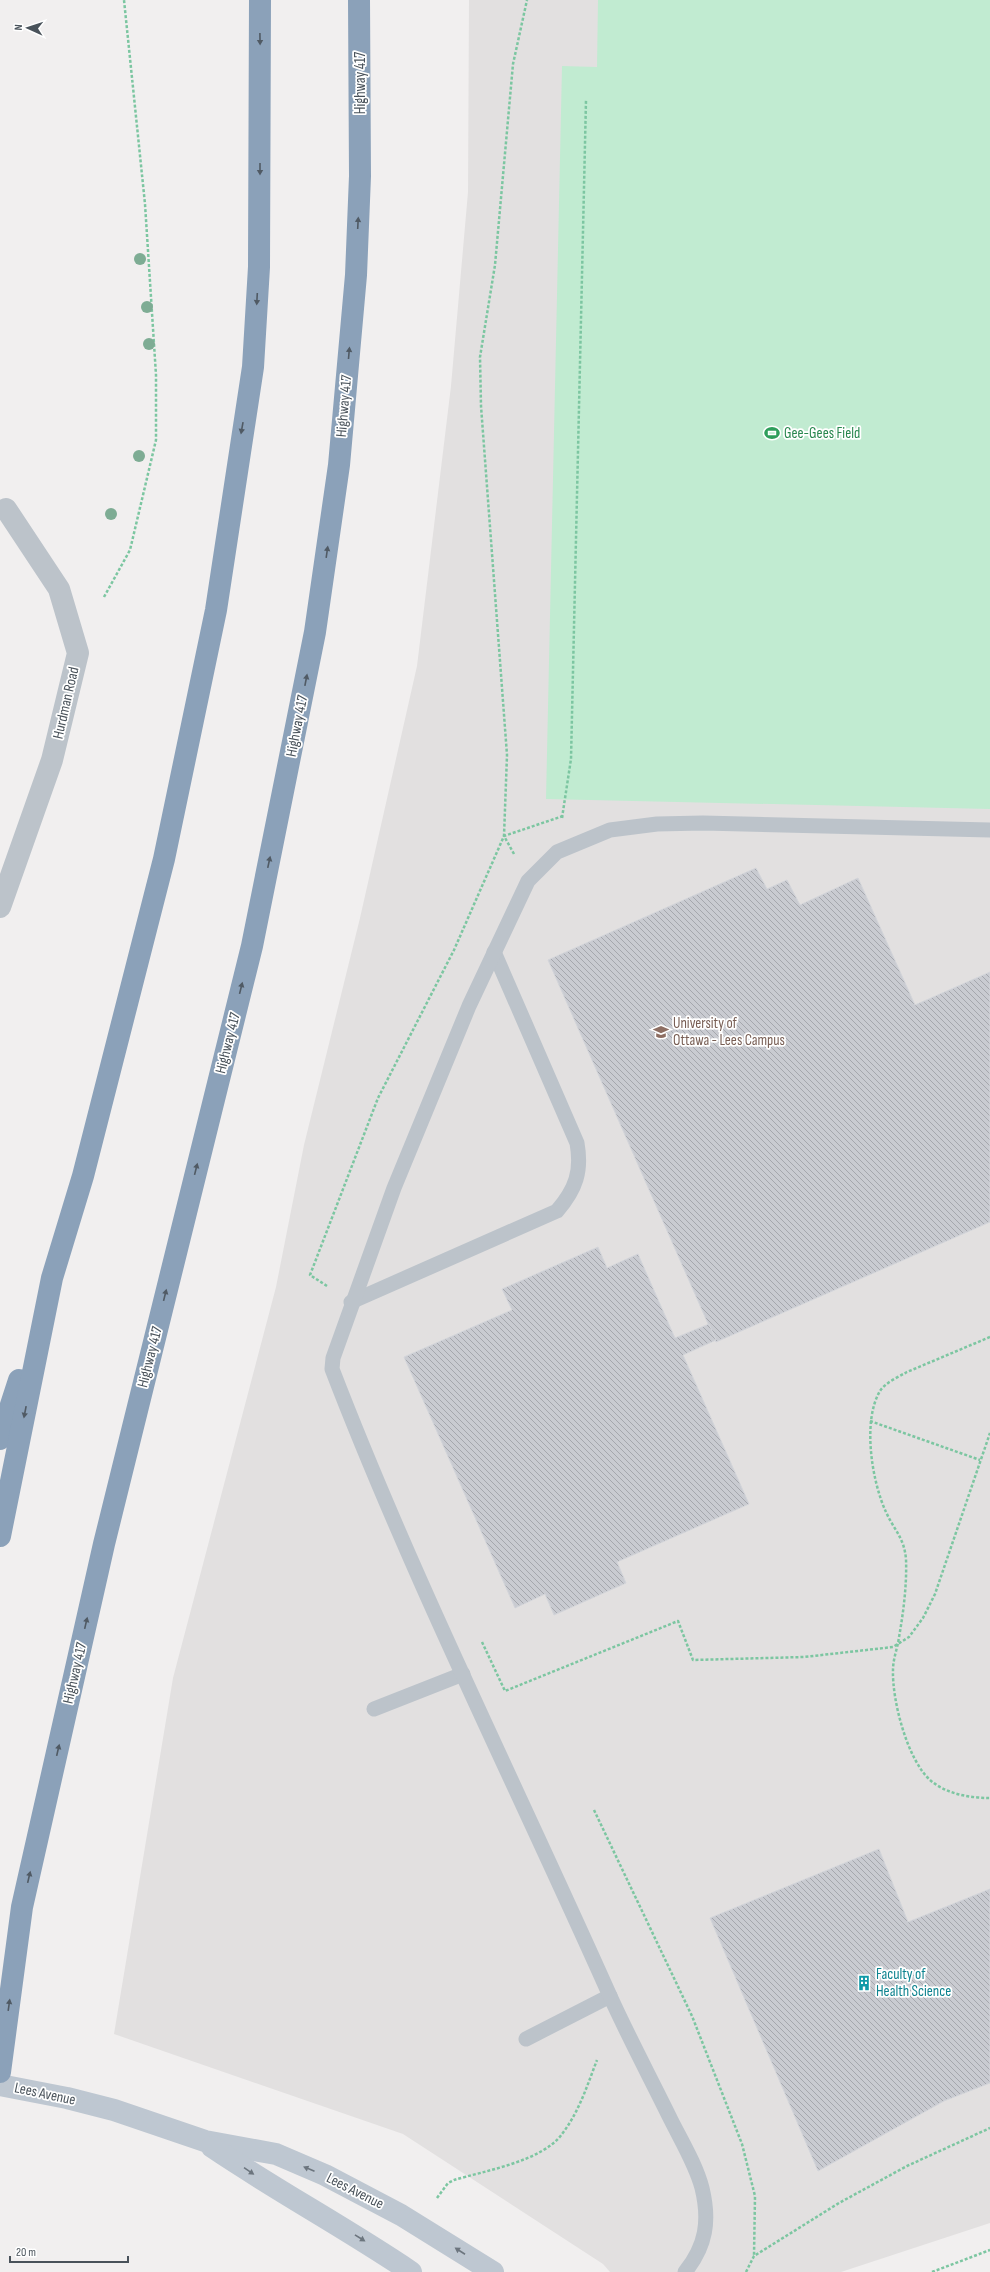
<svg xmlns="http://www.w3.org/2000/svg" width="990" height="2272" font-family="'Sofia Sans Condensed',sans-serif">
<defs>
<pattern id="building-back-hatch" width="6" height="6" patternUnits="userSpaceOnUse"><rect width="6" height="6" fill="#c9cbd1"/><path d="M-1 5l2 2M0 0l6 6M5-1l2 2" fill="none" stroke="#a5a7ad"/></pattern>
</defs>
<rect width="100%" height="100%" fill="#f1efef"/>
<polygon fill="#e2e0e0" points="469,0 990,0 990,2223 841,2272 610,2272 603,2264 403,2134 114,2034 173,1678 276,1287 304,1145 360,918 417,666 451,386 468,192"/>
<polygon fill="#c1ebd1" points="598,0 990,0 990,809 546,799 562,66 597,67"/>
<g fill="url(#building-back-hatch)" stroke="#d3d5da">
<polygon points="756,868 767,889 787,880 800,905 858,878 915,1005 990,972 990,1222 716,1342 548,960"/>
<polygon points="598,1247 607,1268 638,1254 675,1338 709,1324 716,1340 683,1355 749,1504 617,1562 626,1583 554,1615 545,1594 515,1608 404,1357 512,1310 502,1289"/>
<polygon points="879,1849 908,1922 990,1889 990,2083 944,2101 818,2171 710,1918"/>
</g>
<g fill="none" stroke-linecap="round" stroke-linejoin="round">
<g stroke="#7cc6a1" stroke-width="2.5" stroke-dasharray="3 2" stroke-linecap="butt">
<polyline points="104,597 130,550 156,440 156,375 145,204 124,0"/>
<polyline points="562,818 571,759 586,100"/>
<polyline points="514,854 504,836 507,755 481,406 480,357 495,265 513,64 527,0"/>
<polyline points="327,1286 310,1275 378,1098 454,950 504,836 563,816"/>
<path d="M990 1337 907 1372C898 1377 885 1383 880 1391 862 1421 872 1482 886 1512 894 1530 904 1537 906 1559 907 1587 903 1615 898 1643 896 1652 893 1661 893 1670 892 1700 907 1759 930 1780 946 1794 970 1798 990 1798"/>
<polyline points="870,1421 980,1460"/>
<polyline points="482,1642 505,1691 678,1621 693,1660 804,1657 893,1647 909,1637 923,1618 935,1594 990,1433"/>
<polyline points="594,1810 692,2016 742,2144 755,2196 754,2256"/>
<path d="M437 2198 448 2183 454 2180C484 2171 543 2161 562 2134 579 2112 587 2086 597 2060"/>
<polyline points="746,2272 754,2256 839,2203 907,2166 990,2128"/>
<polyline points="932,2272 990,2250"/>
</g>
<g stroke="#bcc3ca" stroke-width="15">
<path d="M351 1302 557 1211C576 1189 582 1171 577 1143L494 952"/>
<polyline points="374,1709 463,1674"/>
<polyline points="526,2039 610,1996"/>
<path d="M685 2272C706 2246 710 2221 702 2188 696 2165 682 2142 671 2120 651 2079 629 2038 610 1996 517 1787 414 1582 332 1369L333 1358 394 1188 469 1006 528 881 557 852 610 830 657 824 703 823 990 830"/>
</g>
<polyline stroke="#bcc3ca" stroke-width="22" points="0,907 52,760 78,653 59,589 6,509"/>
<g stroke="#bec7d1" stroke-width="22">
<polyline points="0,2085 67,2098 114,2110 205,2141 276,2154 325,2175 401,2215 493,2272"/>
<path d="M212 2147C277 2191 346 2228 411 2272"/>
</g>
<g stroke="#8ba1b9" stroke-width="22">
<polyline points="0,1439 19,1380"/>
<polyline points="0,1536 52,1278 83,1176 164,859 216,610 253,367 259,267 260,0"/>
<polyline points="0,2072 22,1907 104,1544 252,946 315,632 339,465 356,275 360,176 359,0"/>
</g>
</g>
<g fill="#7eac94">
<circle cx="140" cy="259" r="6"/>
<circle cx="147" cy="307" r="6"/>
<circle cx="149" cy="344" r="6"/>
<circle cx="139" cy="456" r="6"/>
<circle cx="111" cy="514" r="6"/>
</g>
<defs><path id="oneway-solid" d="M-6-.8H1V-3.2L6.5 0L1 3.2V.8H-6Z"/></defs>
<g fill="#505a64">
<use href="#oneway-solid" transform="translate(260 39) rotate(89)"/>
<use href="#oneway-solid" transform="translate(260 169) rotate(90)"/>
<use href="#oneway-solid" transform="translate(358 223) rotate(-87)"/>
<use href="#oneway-solid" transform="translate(257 299) rotate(93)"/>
<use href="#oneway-solid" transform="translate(349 353) rotate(-85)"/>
<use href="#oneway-solid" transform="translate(242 428) rotate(100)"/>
<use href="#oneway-solid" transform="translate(327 552) rotate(-82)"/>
<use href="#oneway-solid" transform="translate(306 680) rotate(-79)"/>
<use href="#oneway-solid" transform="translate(269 862) rotate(-78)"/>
<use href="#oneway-solid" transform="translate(241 988) rotate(-76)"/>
<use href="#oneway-solid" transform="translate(196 1169) rotate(-76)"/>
<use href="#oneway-solid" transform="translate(165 1295) rotate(-76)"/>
<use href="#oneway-solid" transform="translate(25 1412) rotate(101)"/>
<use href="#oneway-solid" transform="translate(86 1623) rotate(-77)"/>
<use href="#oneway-solid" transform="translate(58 1750) rotate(-77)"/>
<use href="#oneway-solid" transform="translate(29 1877) rotate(-77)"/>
<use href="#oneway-solid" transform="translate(9 2005) rotate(-82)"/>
</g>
<g fill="#6c757e">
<use href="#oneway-solid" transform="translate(309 2169) rotate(-157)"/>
<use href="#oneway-solid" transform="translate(249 2171) rotate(34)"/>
<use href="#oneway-solid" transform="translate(360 2238) rotate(32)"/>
<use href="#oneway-solid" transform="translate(460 2251) rotate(-147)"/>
</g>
<defs>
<g id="stadium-bare" transform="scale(1.2)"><path d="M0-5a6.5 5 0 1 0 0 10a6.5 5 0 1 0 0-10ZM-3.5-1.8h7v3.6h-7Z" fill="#2e9e5b" stroke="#fff" stroke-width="2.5" paint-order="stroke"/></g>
<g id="university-bare" transform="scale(1.2)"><path d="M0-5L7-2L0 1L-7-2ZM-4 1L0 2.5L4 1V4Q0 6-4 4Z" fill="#8d6e63" stroke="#fff" stroke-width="2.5" paint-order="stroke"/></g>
<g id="building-bare" transform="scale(1.2)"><path d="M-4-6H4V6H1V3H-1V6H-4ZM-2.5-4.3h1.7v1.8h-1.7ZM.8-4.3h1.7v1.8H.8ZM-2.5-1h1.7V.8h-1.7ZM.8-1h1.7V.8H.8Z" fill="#0f9aa8" stroke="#fff" stroke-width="2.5" paint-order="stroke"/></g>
</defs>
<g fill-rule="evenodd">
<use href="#stadium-bare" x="772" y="433"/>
<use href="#university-bare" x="661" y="1032"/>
<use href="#building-bare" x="864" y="1983"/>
</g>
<g text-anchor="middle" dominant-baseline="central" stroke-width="3.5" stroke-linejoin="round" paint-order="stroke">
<g font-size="15" fill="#49525a" stroke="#fff">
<text transform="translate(360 83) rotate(-90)">Highway 417</text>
<text transform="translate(344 406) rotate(-85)">Highway 417</text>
<text transform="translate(66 703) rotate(-77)">Hurdman Road</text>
<text transform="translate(297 726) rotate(-79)">Highway 417</text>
<text transform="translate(228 1043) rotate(-76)">Highway 417</text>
<text transform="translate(150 1357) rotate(-76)">Highway 417</text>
<text transform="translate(75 1673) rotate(-77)">Highway 417</text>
<text transform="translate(45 2094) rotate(12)">Lees Avenue</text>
<text transform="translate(355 2191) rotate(27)">Lees Avenue</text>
</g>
<g font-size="15" fill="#27864d" stroke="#fff" text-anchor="start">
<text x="784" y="433">Gee-Gees Field</text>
</g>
<g font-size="15" fill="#785e54" stroke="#fff" text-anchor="start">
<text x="673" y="1023">University of<tspan x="673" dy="17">Ottawa - Lees Campus</tspan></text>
</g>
<g font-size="15" fill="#0d838f" stroke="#fff" text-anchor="start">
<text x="876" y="1974">Faculty of<tspan x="876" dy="17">Health Science</tspan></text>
</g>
</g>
<g transform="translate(28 28) rotate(273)" stroke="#ffffff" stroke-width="3" paint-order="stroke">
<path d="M0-3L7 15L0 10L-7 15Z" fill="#49525a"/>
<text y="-6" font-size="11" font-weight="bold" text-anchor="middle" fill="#49525a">N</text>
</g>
<path d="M10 2256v6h118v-6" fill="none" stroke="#49525a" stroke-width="2"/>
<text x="16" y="2256" font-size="12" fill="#49525a" stroke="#ffffff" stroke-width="3" paint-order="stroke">20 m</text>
</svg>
